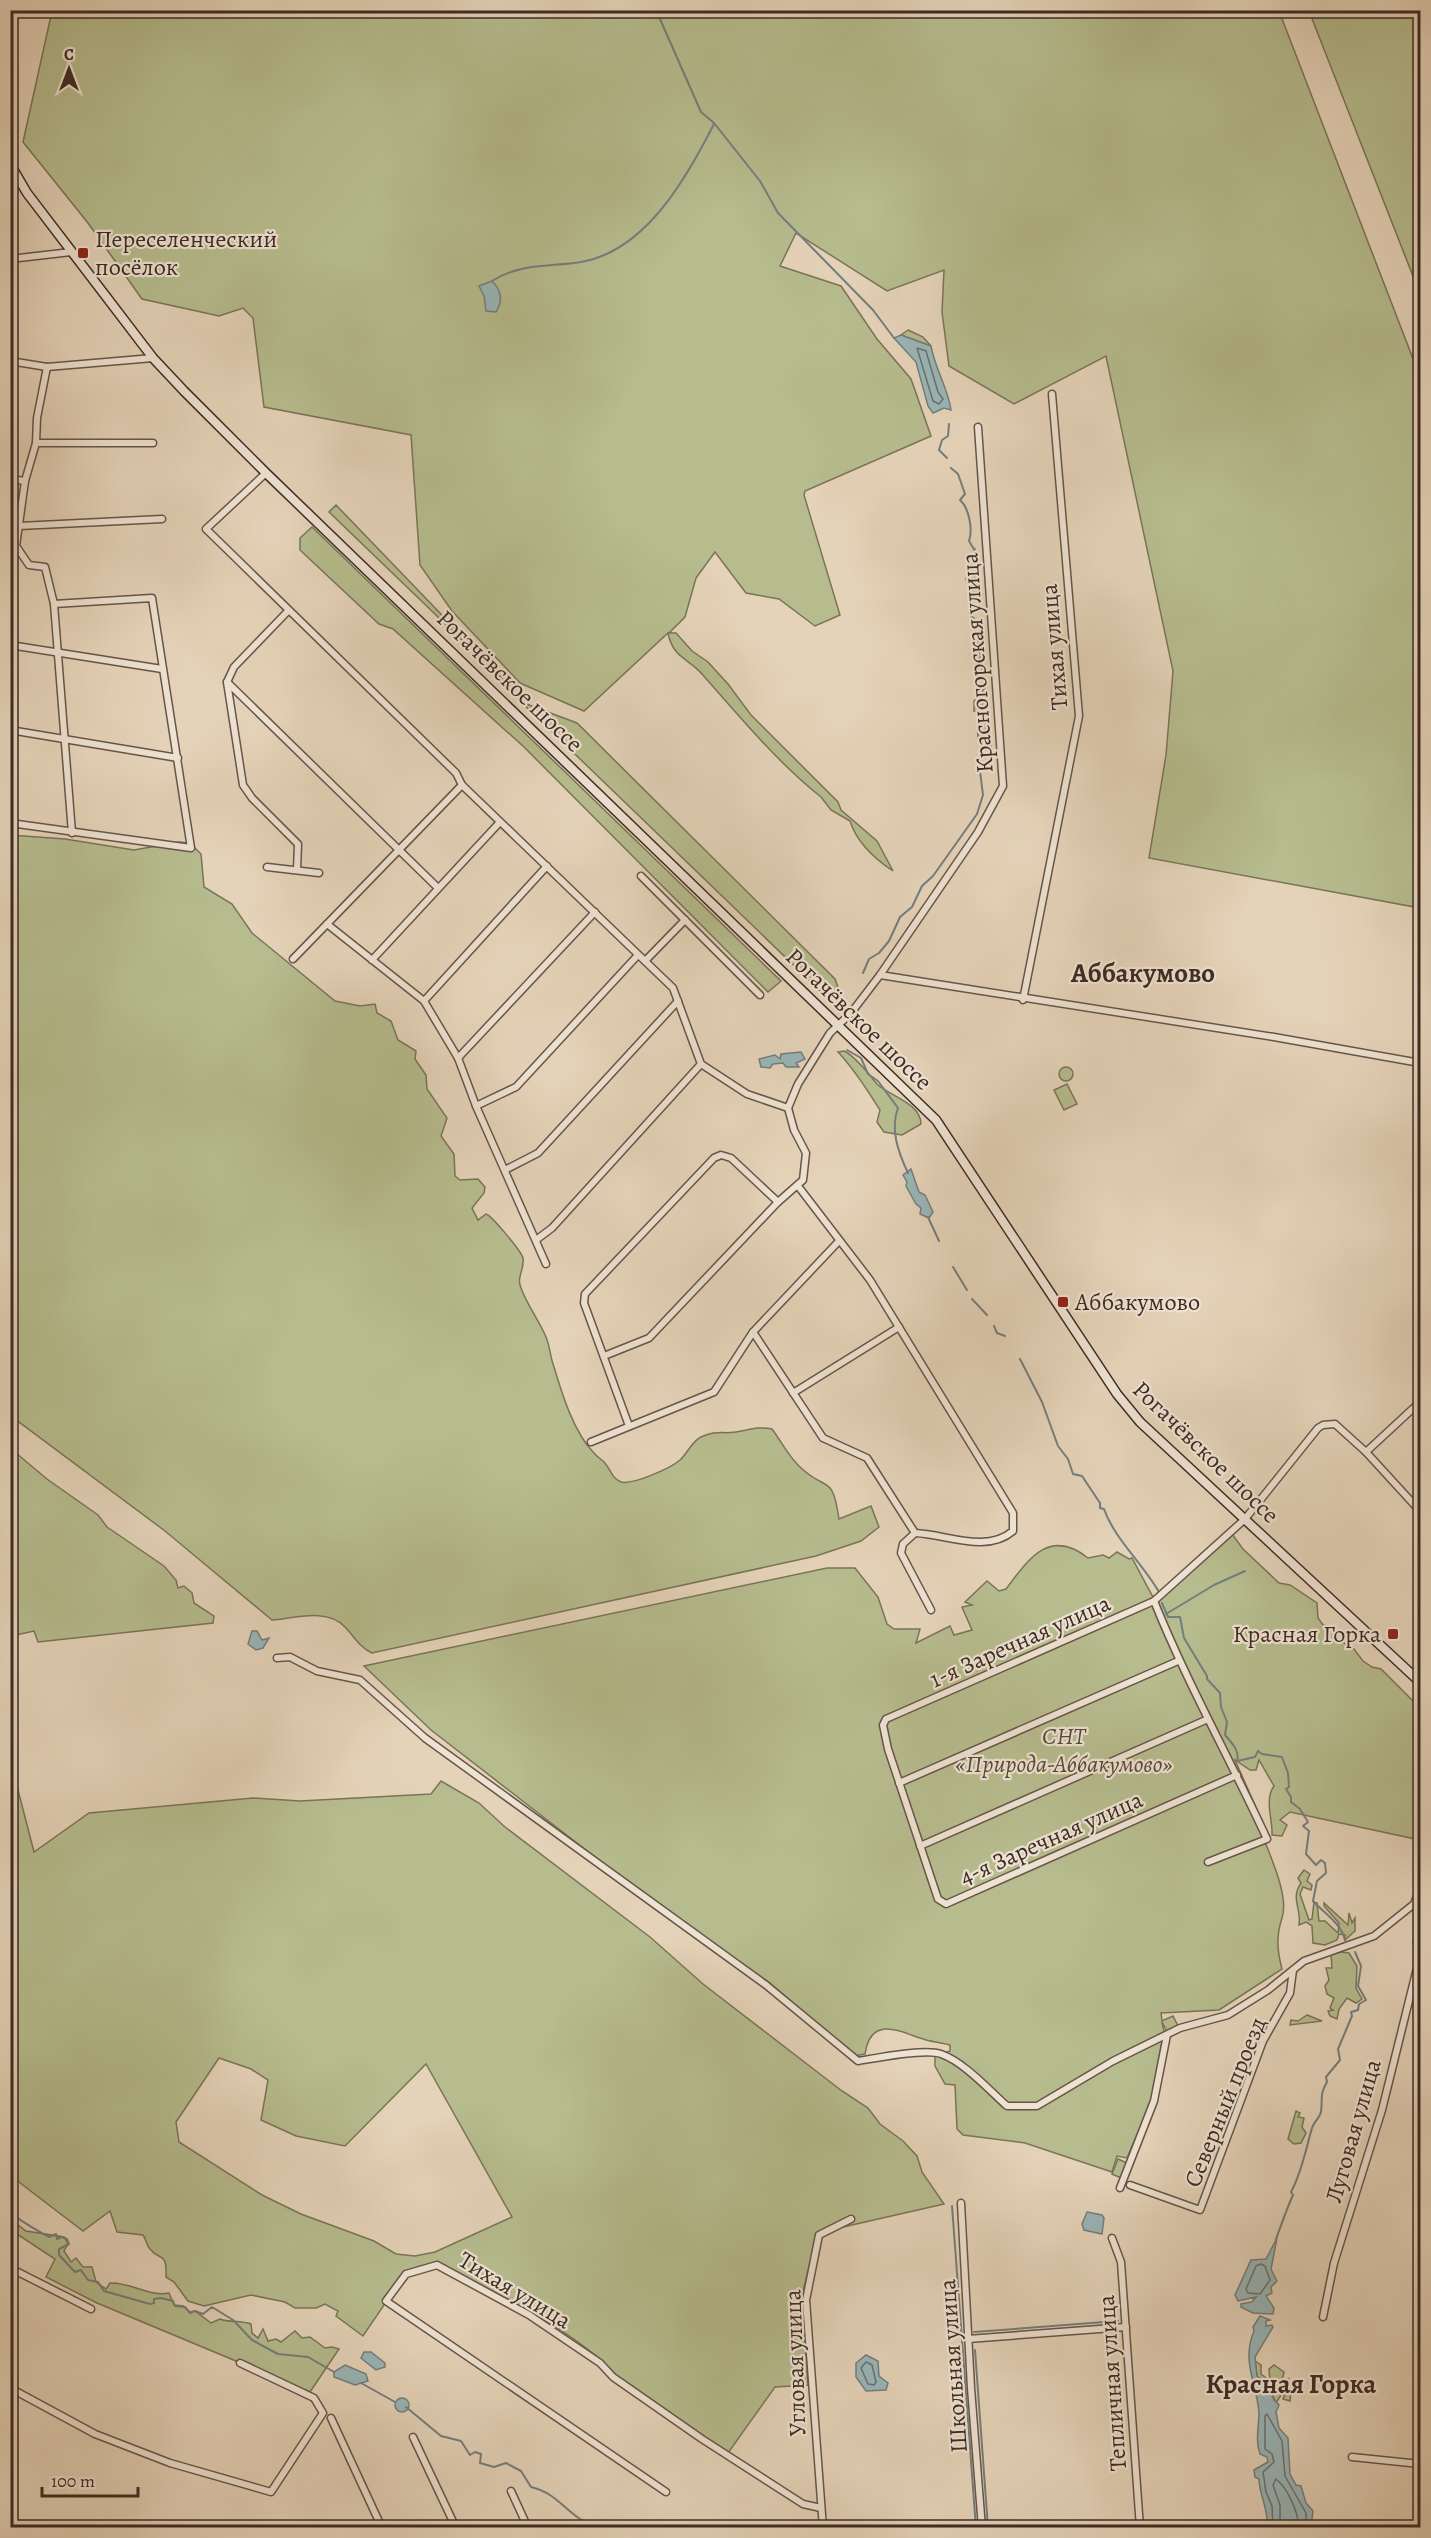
<svg xmlns="http://www.w3.org/2000/svg" width="1431" height="2538" font-family="Alegreya,serif">
<rect width="100%" height="100%" fill="#e5d3b9"/>
<filter id="stains"><feTurbulence type="fractalNoise" baseFrequency=".00333" numOctaves="4"/><feColorMatrix values="0 0 0 0 .2 0 0 0 0 .09 0 0 0 0 .02 0 0 0 .5 -.17"/></filter>
<radialGradient id="worn" r=".72"><stop offset=".6" stop-color="#630" stop-opacity="0"/><stop offset="1" stop-color="#630" stop-opacity=".3"/></radialGradient>
<g fill="#b6bc8e" stroke="#7a7459" stroke-width="1.5" fill-rule="evenodd">
<path d="M52 11H1279L1420 377V908L1149 858 1166 755 1173 671 1106 356 1014 404 949 366 942 312 944 270 887 291 796 233 780 266 841 286 877 339 911 379 931 436 805 491 804 495 840 615 815 626 779 599 746 593 715 552 696 578 685 617 669 633H676L692 651 708 662 728 684 751 715 838 802 841 810 877 841 893 871C875 859 857 843 850 821L831 810 821 797C777 762 740 717 702 674 688 658 673 658 668 633L584 711 520 683 452 611 420 565 411 435 264 407 253 318 243 308 219 316 142 299 88 223 23 142Z"/>
<polygon points="1309,11 1420,11 1420,294"/>
<polygon points="908,330 923,337 931,346 901,335"/>
<polygon points="336,505 515,691 329,512"/>
<polygon points="312,527 781,981 768,992 524,747 393,629 379,624 300,550 300,538"/>
<path d="M979 696 987 704 991 746 982 749C976 740 977 721 980 712L974 711V701Z"/>
<polygon points="521,702 577,723 835,979 844,1004 837,1007"/>
<path d="M10 835 65 839 134 850 179 842 190 843 201 854 204 887 232 904 252 933 335 1001 360 1006 375 1004 377 1013 391 1021 398 1040 416 1051 415 1059 426 1075 427 1089 447 1118 441 1136 454 1154 455 1176 460 1180 478 1179 485 1187 484 1193 472 1208 478 1220 486 1214C492 1216 521 1251 523 1258 525 1269 516 1277 521 1288 527 1305 539 1320 546 1337 550 1346 550 1357 554 1367 562 1394 574 1433 594 1453 597 1457 601 1459 604 1462 611 1469 611 1478 621 1482 633 1485 671 1468 680 1460 688 1453 691 1442 701 1437 716 1430 722 1434 736 1432 749 1430 758 1426 772 1429 781 1441 789 1457 800 1467 827 1493 832 1472 839 1519L871 1506 879 1527 861 1541 816 1556 372 1653C360 1648 354 1636 345 1627 328 1608 295 1618 272 1620L165 1531 11 1416Z"/>
<path d="M844 1051C854 1055 869 1074 877 1084 889 1096 921 1103 921 1124L902 1135 884 1132 877 1122 880 1110C867 1090 856 1071 838 1052Z"/>
<circle cx="1066" cy="1074" r="7"/>
<polygon points="1067,1084 1077,1104 1064,1110 1054,1090"/>
<polygon points="10,1448 47,1479 98,1515 107,1527 164,1566 176,1580 178,1588 184,1586 192,1593 194,1603 214,1616 213,1623 38,1642 34,1631 11,1636"/>
<path d="M1232 1534 1243 1549 1279 1583 1290 1585 1317 1603 1318 1618 1323 1625 1329 1626 1336 1638 1354 1649 1363 1661 1372 1667 1381 1669 1420 1708V1840L1290 1812 1280 1820 1287 1825 1282 1836 1272 1835C1273 1820 1264 1800 1274 1786L1259 1760 1256 1770H1250L1235 1760 1270 1839 1265 1842C1272 1860 1289 1898 1282 1918 1276 1936 1277 1950 1282 1969L1219 2010 1161 2013 1162 2021 1173 2016 1178 2026 1167 2031 1162 2022 1164 2031 1151 2102 1127 2158 1117 2156 1112 2172 1025 2143 963 2135 957 2129 955 2085 945 2084 935 2066V2056L950 2051V2045C942 2043 934 2042 926 2040 902 2033 871 2013 865 2054L854 2056 770 1983 635 1888 431 1730 364 1666 827 1568H855L878 1597 887 1624 894 1629H920L916 1643 950 1626 954 1635 972 1630 962 1607 972 1605 965 1602 987 1581 999 1591 1006 1589C1028 1560 1049 1527 1088 1558L1103 1555 1109 1558 1117 1552 1129 1559 1132 1558 1153 1597Z"/>
<path d="M10 1759 34 1852 89 1813 253 1798 300 1801 431 1794 441 1781 479 1803 505 1827 650 1937 703 1984 842 2091 868 2108 880 2124 903 2141 917 2156 922 2172 944 2204 817 2233 802 2296 808 2385 775 2387 728 2453 615 2374C575 2330 491 2291 438 2262L407 2271 363 2336 336 2316 338 2311 325 2304 316 2308H295L285 2302 251 2295 204 2306 188 2301 174 2282 166 2277C167 2250 160 2262 150 2249 147 2246 146 2239 143 2235L117 2232 110 2211 83 2231 11 2176ZM219 2058 251 2069 268 2080 261 2120 296 2136 345 2146 426 2064 512 2217 435 2252 415 2256 396 2254 374 2241 301 2214 262 2195 179 2142 176 2122Z"/>
<path d="M1304 1870 1310 1874 1307 1881 1312 1885 1311 1890 1303 1887 1300 1894 1309 1920 1312 1919 1314 1902 1317 1903 1319 1921H1325L1338 1933 1339 1923 1324 1906V1903L1348 1925 1349 1913 1352 1923 1355 1918V1931L1345 1940V1935L1339 1934 1337 1940 1325 1945 1313 1943 1312 1926 1306 1922 1299 1925C1302 1909 1290 1899 1301 1883L1298 1878Z"/>
<polygon points="1417,1919 1420,1919 1420,1946 1413,1944"/>
<polygon points="1341,1952 1349,1953 1357,1966 1356,1988 1362,1999 1356,2003 1347,1998 1339,2009 1337,2019 1330,2016 1328,2011 1333,2010 1330,2008 1334,1998 1327,1994 1325,1986 1329,1980 1326,1968 1332,1968 1331,1954"/>
<polygon points="1307,2015 1322,2021 1290,2025 1291,2020 1298,2021"/>
<polygon points="1296,2111 1300,2113 1298,2117 1304,2118 1302,2127 1306,2133 1301,2143 1294,2144 1288,2139"/>
<polygon points="1118,2159 1127,2163 1121,2178 1112,2174"/>
<path d="M10 2219 26 2231 64 2237 68 2244 64 2251 71 2262 76 2258 83 2267H92L96 2282 106 2289 110 2283C131 2282 149 2297 169 2293L174 2305 183 2306 190 2312 195 2311 211 2323 220 2319C230 2323 240 2320 251 2324L252 2333 258 2338 263 2329 268 2341 276 2339 281 2342 295 2331 302 2338 310 2337 325 2348 332 2347 339 2349 310 2392 97 2303 46 2277 55 2259 17 2234 11 2235Z"/>
<polygon points="1255,2361 1261,2365 1261,2374 1270,2381 1269,2369 1274,2365 1284,2372 1282,2381 1288,2379 1282,2388 1287,2388 1291,2392 1290,2401 1283,2399 1285,2394 1283,2392 1276,2403 1270,2389 1257,2376"/>
</g>
<g fill="#99b6b9" stroke="#747e7d" stroke-width="1.5">
<path d="M492 281C501 290 503 301 496 312L486 311 484 296 479 286Z"/>
<path d="M901 335 931 346C935 369 948 388 951 410L944 408 933 413 928 406 916 362 894 338Z"/>
<polygon points="975,550 979,568 975,577 982,595 971,594 966,579"/>
<polygon points="801,1052 805,1059 796,1063 799,1067 786,1067 783,1063 773,1064 770,1068 761,1067 759,1059 775,1055 780,1059 781,1054"/>
<polygon points="911,1169 919,1192 925,1195 933,1212 929,1218 920,1214 921,1208 916,1204 906,1186 907,1182 903,1175"/>
<polygon points="252,1631 257,1631 262,1640 269,1638 263,1648 256,1650 248,1644"/>
<polygon points="1087,2212 1102,2215 1104,2218 1102,2234 1084,2230 1082,2224"/>
<polygon points="1277,2238 1271,2269 1277,2281 1271,2287 1272,2293 1266,2296 1274,2308 1273,2314 1253,2313 1241,2307 1241,2304 1252,2302 1256,2297 1238,2301 1235,2295 1251,2260 1266,2259"/>
<path d="M1260 2316 1270 2320 1266 2321V2326L1272 2325 1273 2327 1255 2357 1257 2376 1270 2389 1274 2400 1279 2405 1276 2412 1279 2428 1288 2438 1290 2474 1296 2485 1301 2486 1306 2503 1313 2511 1311 2527H1267C1269 2510 1259 2494 1259 2479L1255 2477 1254 2470 1268 2462 1267 2457 1260 2454C1255 2440 1259 2427 1259 2413 1257 2383 1241 2362 1254 2331L1253 2327Z"/>
<polygon points="364,2352 371,2352 385,2363 385,2367 376,2370 361,2358"/>
<polygon points="866,2355 878,2361 879,2376 888,2383 886,2390 866,2391 856,2377 856,2363"/>
<polygon points="345,2365 366,2374 368,2381 355,2385 334,2377 334,2372"/>
<circle cx="402" cy="2405" r="7"/>
</g>
<g fill="none" stroke-linecap="round" stroke-linejoin="round">
<g stroke="#6b706e" stroke-width="1.5">
<polygon points="917,348 926,351 938,392 943,399 939,404 933,401"/>
<polygon points="1261,2264 1265,2266 1270,2280 1260,2294 1248,2293 1246,2289 1256,2266"/>
<polygon points="866,2362 872,2365 876,2382 874,2385 868,2384 861,2368"/>
<polyline points="1273,2528 1272,2506 1266,2492 1263,2472 1274,2462 1272,2454 1265,2449 1265,2416 1267,2414 1282,2441 1285,2476 1306,2513 1306,2528"/>
<path d="M1280 2528V2505L1273 2485 1276 2479C1288 2489 1298 2511 1299 2528"/>
</g>
<g stroke="#747e7d" stroke-width="2">
<polyline points="656,10 701,112 714,123 760,181 778,213 873,310 894,338"/>
<path d="M492 281C520 263 550 267 581 262 646 251 687 177 714 124"/>
<polyline points="947,458 939,450 942,440 948,436 949,424"/>
<path d="M951 468 958 474 965 494 960 500C969 508 973 529 969 541L975 551"/>
<polyline points="863,973 869,959 879,953 889,941 900,917 912,907 922,886 933,876 977,814 983,795 979,763 982,749 979,696 986,686 984,669 982,670 979,654 981,650 973,622 974,619 969,613 975,607 969,601 971,593"/>
<path d="M847 1050 861 1058 868 1074 878 1081 898 1108C890 1129 898 1152 908 1173"/>
<polyline points="928,1217 939,1241"/>
<polyline points="953,1267 967,1290"/>
<polyline points="972,1299 987,1315"/>
<polyline points="994,1326 997,1333 1005,1336"/>
<path d="M1020 1359 1042 1402 1058 1446 1068 1459 1073 1474 1082 1476 1100 1503V1508L1104 1509C1114 1538 1143 1564 1159 1592"/>
<path d="M1162 1603 1168 1617H1180L1184 1638 1207 1676V1679L1220 1693 1221 1707 1227 1722 1225 1735C1232 1743 1240 1751 1237 1761L1255 1757 1258 1751 1262 1754 1282 1757 1288 1773 1289 1787 1286 1789 1291 1797V1802L1300 1809 1308 1822 1303 1826 1309 1831 1306 1854 1316 1865 1321 1860 1325 1863 1326 1873 1317 1881 1313 1901C1324 1913 1341 1923 1345 1940"/>
<polyline points="1166,1614 1214,1585 1245,1571"/>
<polyline points="952,2206 976,2528"/>
<path d="M10 2212C21 2222 35 2229 49 2237L56 2234 57 2239 62 2237 67 2239 69 2244 59 2249V2255L75 2272 81 2270 88 2280 98 2282 104 2291 150 2304 154 2303V2299L161 2298 173 2301 175 2306 185 2307 190 2313 195 2311 203 2314 212 2307 233 2320 252 2340 278 2354 308 2357 334 2372"/>
<path d="M1276 2239C1282 2223 1287 2208 1293 2195L1291 2192C1302 2172 1306 2148 1312 2128 1314 2122 1320 2117 1321 2112 1323 2096 1319 2097 1327 2082L1326 2077 1340 2060 1338 2049 1352 2016 1351 2012 1358 2010 1359 2004 1366 2000 1358 1986 1361 1966 1355 1952"/>
<polyline points="974,2332 1118,2321"/>
<polyline points="975,2350 988,2528"/>
<polyline points="361,2383 395,2402"/>
<path d="M406 2407 441 2436 461 2441 470 2455 475 2452 481 2454 480 2463 494 2467 506 2463 521 2471 531 2487C555 2493 562 2507 580 2519 587 2523 592 2521 597 2528"/>
</g>
<g stroke="#675549" stroke-width="9">
<g id="street">
<polyline points="10,259 71,252"/>
<polyline points="10,361 47,367 153,358"/>
<polyline points="36,443 153,443"/>
<polyline points="266,473 206,529 456,773 462,785 673,988 701,1064 747,1094 788,1108"/>
<polyline points="10,479 25,481"/>
<polyline points="19,526 162,519"/>
<polyline points="16,546 29,565 45,567 54,604 72,833"/>
<polyline points="10,551 16,546 25,481 36,443 37,418 47,367"/>
<polyline points="288,611 234,667 227,682 243,785 252,798 298,844 297,870"/>
<polyline points="10,645 162,669"/>
<polyline points="227,682 438,888"/>
<polyline points="10,730 178,758"/>
<polyline points="10,823 191,848 152,598 54,604"/>
<polyline points="267,867 319,873"/>
<polyline points="641,876 760,995"/>
<polyline points="327,924 424,1001 458,1058 476,1106 546,1264"/>
<polyline points="293,959 462,785"/>
<polyline points="372,960 500,822"/>
<polyline points="645,961 685,920"/>
<polyline points="880,975 1274,1037 1420,1063"/>
<polyline points="1023,1000 1079,716 1052,394"/>
<polyline points="424,1001 547,866"/>
<polyline points="458,1058 595,912"/>
<polyline points="476,1106 516,1087 638,955"/>
<polyline points="505,1170 538,1153 678,1001"/>
<polyline points="536,1240 552,1228 701,1064"/>
<path d="M753 1332 823 1438 867 1458 915 1533C946 1534 986 1554 1013 1531V1513L870 1280 798 1186"/>
<polyline points="604,1356 649,1338 778,1202 803,1180 806,1153 794,1130 788,1108 798,1084 830,1033 851,1013 880,975 978,832 1003,786 978,427"/>
<polyline points="793,1393 899,1327"/>
<polyline points="629,1426 584,1303 585,1294 714,1158 721,1155 731,1158 778,1202"/>
<polyline points="591,1442 714,1392 753,1332 839,1241"/>
<polyline points="1366,1452 1420,1511"/>
<polyline points="915,1533 903,1544 901,1553 931,1610"/>
<path d="M1154 1601C1187 1683 1230 1759 1267 1839L1208 1862"/>
<path d="M277 1658 290 1657 317 1671 360 1680 425 1738 766 1985 858 2061C876 2058 926 2048 941 2054 964 2062 989 2090 1007 2106H1037L1113 2061 1180 2028 1228 2015 1268 1990 1304 1961 1374 1936 1414 1904 1420 1888"/>
<polyline points="1237,1775 946,1904 938,1899 888,1749 883,1725 886,1719 1154,1601 1245,1519 1318,1428 1323,1425 1335,1424 1366,1452 1420,1402"/>
<polyline points="899,1783 1178,1661"/>
<polyline points="920,1846 1208,1719"/>
<polyline points="1130,2185 1200,2210 1263,2041 1290,1993 1293,1970"/>
<polyline points="1120,2188 1154,2101 1167,2035"/>
<polyline points="961,2203 971,2388 982,2528"/>
<polyline points="1112,2238 1121,2262 1140,2528"/>
<polyline points="10,2268 91,2309"/>
<polyline points="1323,2317 1334,2263 1382,2110 1420,1956"/>
<polyline points="968,2339 1126,2327"/>
<polyline points="10,2388 95,2434 170,2463 271,2492 323,2413 314,2398 240,2363"/>
<polyline points="331,2418 382,2528"/>
<polyline points="413,2437 456,2528"/>
<polyline points="1352,2457 1420,2464"/>
<polyline points="511,2491 528,2528"/>
<polyline points="666,2492 386,2301 406,2274 437,2265 529,2315 600,2363 613,2377 702,2439 803,2504 821,2508"/>
<polyline points="823,2528 806,2300 819,2235 851,2219"/>
</g>
</g>
<g stroke="#3d2b24" stroke-width="11">
<polyline id="secondary" points="10,164 27,193 153,358 184,391 266,473 936,1120 1117,1394 1140,1422 1420,1682"/>
</g>
<use href="#street" stroke="#eee2d2" stroke-width="6"/>
<use href="#secondary" stroke="#eee2d2" stroke-width="8"/>
</g>
<g fill="#8f2418" stroke="#eee2d2" stroke-width="2">
<rect x="77" y="247" width="12" height="12" rx="3"/>
<rect x="1057" y="1296" width="12" height="12" rx="3"/>
<rect x="1387" y="1628" width="12" height="12" rx="3"/>
</g>
<g text-anchor="middle" dominant-baseline="central" stroke-width="4.5" stroke-linejoin="round" paint-order="stroke">
<g font-size="24" fill="#3d2b24" stroke="#eee2d2" text-anchor="start">
<text x="95" y="239">Переселенческий<tspan x="95" dy="28">посёлок</tspan></text>
<text x="1075" y="1302">Аббакумово</text>
<text x="1381" y="1634" text-anchor="end">Красная Горка</text>
</g>
<g font-size="24" fill="#3d2b24" stroke="#eee2d2">
<text transform="translate(1054 647) rotate(-95)">Тихая улица</text>
<text transform="translate(977 663) rotate(-94)">Красногорская улица</text>
<text transform="translate(510 681) rotate(44)">Рогачёвское шоссе</text>
<text transform="translate(859 1019) rotate(44)">Рогачёвское шоссе</text>
<text transform="translate(1206 1452) rotate(44)">Рогачёвское шоссе</text>
<text transform="translate(1020 1641) rotate(-24)">1-я Заречная улица</text>
<text transform="translate(1051 1838) rotate(-24)">4-я Заречная улица</text>
<text transform="translate(1225 2102) rotate(-68)">Северный проезд</text>
<text transform="translate(1353 2131) rotate(-74)">Луговая улица</text>
<text transform="translate(515 2290) rotate(31)">Тихая улица</text>
<text transform="translate(795 2363) rotate(-92)">Угловая улица</text>
<text transform="translate(953 2366) rotate(-94)">Школьная улица</text>
<text transform="translate(1112 2383) rotate(-94)">Тепличная улица</text>
</g>
<g font-size="24" font-style="italic" fill="#554839" stroke="#eee2d2">
<text x="1064" y="1736">СНТ<tspan x="1064" dy="28">«Природа-Аббакумово»</tspan></text>
</g>
<g font-size="27" font-weight="bold" fill="#3d2b24" stroke="#eee2d2">
<text x="1143" y="973">Аббакумово</text>
<text x="1291" y="2384">Красная Горка</text>
</g>
</g>
<rect width="1431" height="2538" fill="none" stroke="#e5d3b9" stroke-width="36"/>
<rect x="12" y="12" width="1407" height="2514" fill="none" stroke="#3d2b24" stroke-width="3"/>
<rect x="18" y="18" width="1395" height="2502" fill="none" stroke="#3d2b24" stroke-width="1.5"/>
<g transform="translate(69 69)" stroke="#eee2d2" stroke-width="4.5" paint-order="stroke">
<path d="M0-4.5L10 22L0 15L-10 22Z" fill="#3d2b24"/>
<text y="-9" font-size="16" font-weight="bold" text-anchor="middle" fill="#3d2b24">С</text>
</g>
<path d="M42 2487v9h96v-9" fill="none" stroke="#3d2b24" stroke-width="3"/>
<text x="51" y="2487" font-size="18" fill="#3d2b24" stroke="#eee2d2" stroke-width="4.5" paint-order="stroke">100 m</text>
<rect width="100%" height="100%" filter="url(#stains)"/>
<rect width="100%" height="100%" fill="url(#worn)"/>
</svg>
